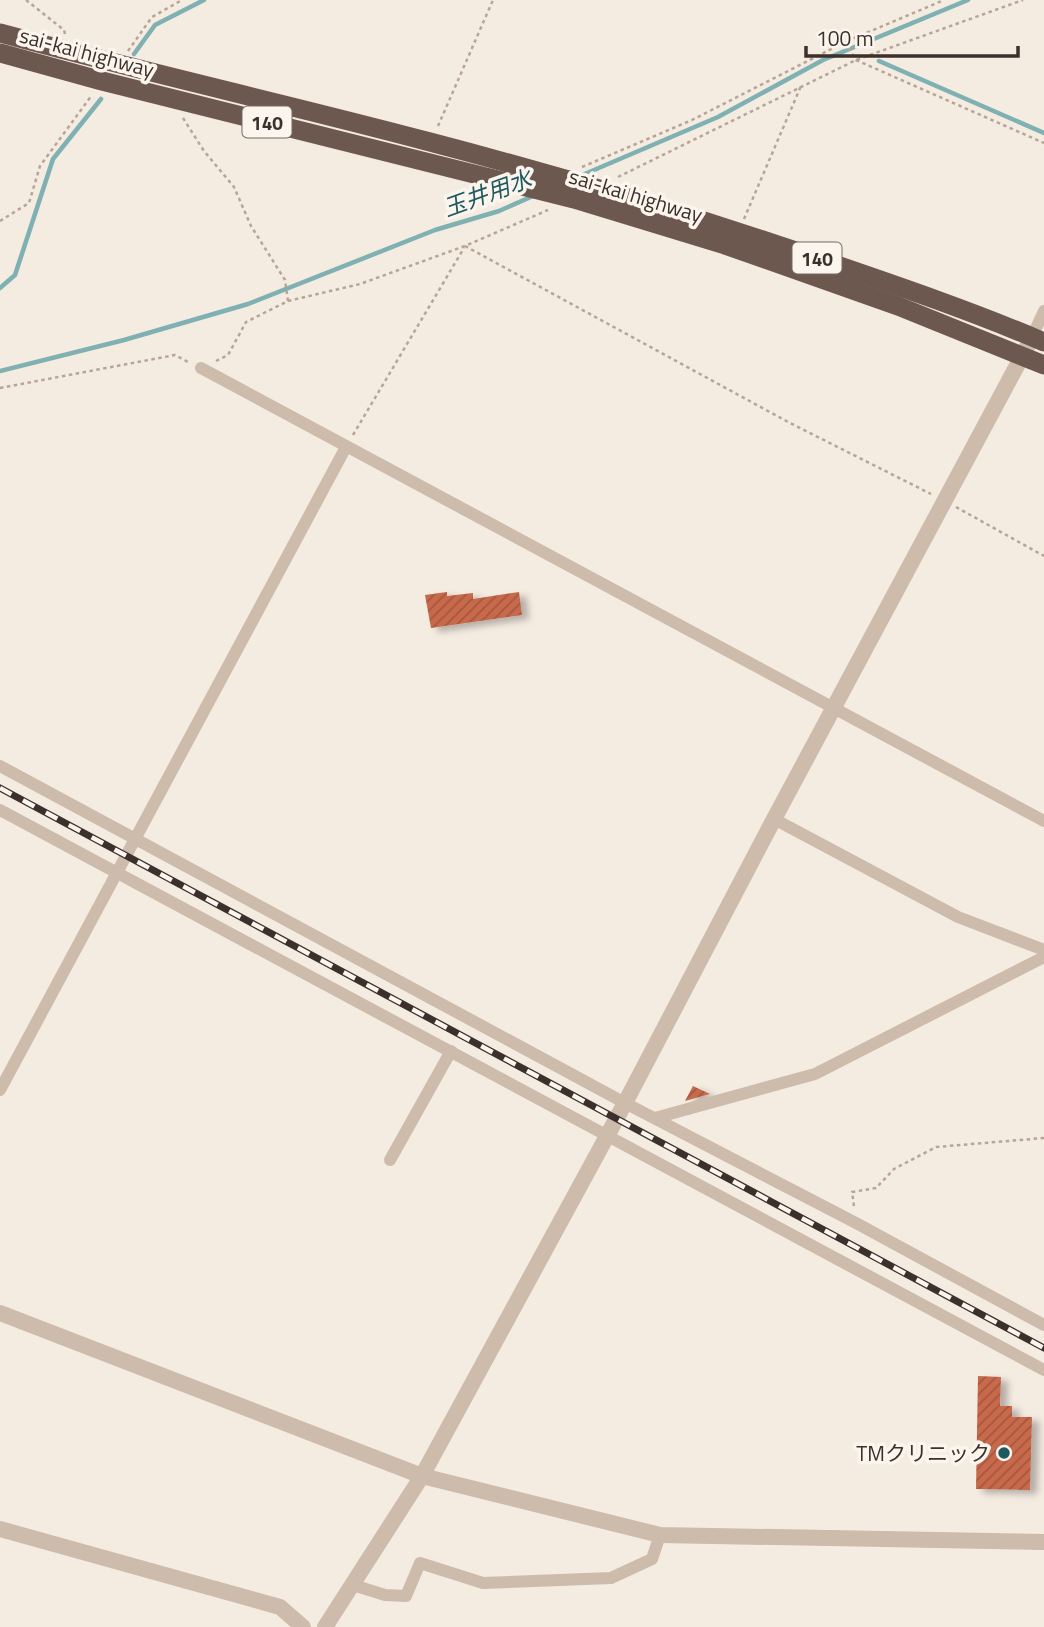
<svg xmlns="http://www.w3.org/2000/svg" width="1044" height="1627" font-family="'Titillium Web','Noto Sans JP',sans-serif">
<defs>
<pattern id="building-hatch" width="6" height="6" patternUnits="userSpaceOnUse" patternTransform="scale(1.75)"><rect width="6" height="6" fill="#c8694b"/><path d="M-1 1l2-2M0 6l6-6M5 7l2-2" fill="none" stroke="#a4573f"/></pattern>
<filter id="shadow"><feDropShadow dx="7" dy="4" stdDeviation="3.5" flood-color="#0004"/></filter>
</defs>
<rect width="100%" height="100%" fill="#f4ebe1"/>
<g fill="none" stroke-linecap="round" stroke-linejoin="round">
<g stroke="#7fb0b2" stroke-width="4.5">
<polyline points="134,54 155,25 204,0"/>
<polyline points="879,61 1044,133"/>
<polyline points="580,176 718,117 823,60 968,0"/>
<polyline points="0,288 15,275 53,159 101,99"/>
<polyline points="0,371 124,340 248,304 435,230 499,211 533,196"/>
</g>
</g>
<g fill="url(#building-hatch)" filter="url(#shadow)">
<polygon points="447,592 447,596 473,593 473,599 519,592 522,615 431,628 425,595"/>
<polygon points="693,1086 710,1094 685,1101"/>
<polygon points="978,1376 1001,1377 1000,1406 1012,1406 1012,1417 1032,1417 1030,1490 976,1489"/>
</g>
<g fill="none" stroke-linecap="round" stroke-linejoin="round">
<g stroke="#b9a596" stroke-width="2.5" stroke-dasharray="3.5 3.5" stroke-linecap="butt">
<polyline points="26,0 64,30 65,34"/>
<polyline points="845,42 856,60 1044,143"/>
<polyline points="128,51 152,17 182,0"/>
<polyline points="183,118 204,151 234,187 251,226 285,280 288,301"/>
<polyline points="438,126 493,0"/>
<polyline points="582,167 692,120 845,42 944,0"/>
<polyline points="618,177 856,60 1023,0"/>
<polyline points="744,219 801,86"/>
<polyline points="0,221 29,203 40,166 92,95"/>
<polyline points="465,246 790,423 931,494"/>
<polyline points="216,361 228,355 246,322 288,301 360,284 465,246 548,210"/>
<polyline points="0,388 175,355 188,362"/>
<polyline points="353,435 464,248"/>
<polyline points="956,507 1044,556"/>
<polyline points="854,1206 852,1192 876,1188 894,1169 936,1147 1044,1138"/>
</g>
<g stroke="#cdbbac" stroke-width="12">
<polyline points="1032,337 1044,311"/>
<polyline points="201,368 1044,821"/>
<polyline points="0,766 625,1103 856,1223 1044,1325"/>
<polyline points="0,810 1044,1370"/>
<polyline points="774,819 958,917 1044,950"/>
<polyline points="0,1090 346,447"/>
<polyline points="655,1118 815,1074 1044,957"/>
<polyline points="390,1160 451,1051"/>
<polyline points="353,1585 385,1595 406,1596 420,1563 483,1583 611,1578 652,1559 660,1535"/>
</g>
<g stroke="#cdbbac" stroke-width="16">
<polyline points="0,1313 422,1476 660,1535 1044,1542"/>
<polyline points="0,1529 280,1607 303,1627"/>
<polyline points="325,1627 422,1476 625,1103 774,819 1027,347"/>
</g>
<g stroke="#6c584f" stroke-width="19">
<path d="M0 33C143 72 287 104 430 142 564 177 697 217 828 262 901 287 974 312 1044 342"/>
<polyline points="0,53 102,81 574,199 725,245 898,306 1044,365"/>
</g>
<g stroke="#3b302b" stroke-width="7">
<polyline id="rail" points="0,788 1044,1348"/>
</g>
<use href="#rail" stroke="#fbf5ee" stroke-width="4.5" stroke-dasharray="13" stroke-linecap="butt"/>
</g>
<circle fill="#1f5a5e" stroke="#fbf5ee" stroke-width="2.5" cx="1004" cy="1453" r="7"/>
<g text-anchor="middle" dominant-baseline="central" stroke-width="7" stroke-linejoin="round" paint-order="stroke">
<g fill="#fbf5ee" stroke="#756b66" stroke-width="2">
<rect x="242.5" y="106.5" width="49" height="31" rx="5"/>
<rect x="792.5" y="242.5" width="49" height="31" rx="5"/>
</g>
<g font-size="19" font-weight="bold" fill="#3b302b">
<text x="267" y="122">140</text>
<text x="817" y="258">140</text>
</g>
<g font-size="21" fill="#3b302b" stroke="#fbf5ee">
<text transform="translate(87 52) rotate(15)">sai-kai highway</text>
<text transform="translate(636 195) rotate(17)">sai-kai highway</text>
</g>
<g font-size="21" fill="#3b302b" stroke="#fbf5ee" text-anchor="end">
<text x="990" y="1453">TMクリニック</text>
</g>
<g font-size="23" font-style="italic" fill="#1f5a5e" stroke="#fbf5ee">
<text transform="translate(487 193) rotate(-20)">玉井用水</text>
</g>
</g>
<path d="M806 46v10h212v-10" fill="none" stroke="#3b302b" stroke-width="3.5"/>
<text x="816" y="46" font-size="21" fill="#3b302b" stroke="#fbf5ee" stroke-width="5" paint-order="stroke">100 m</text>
</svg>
